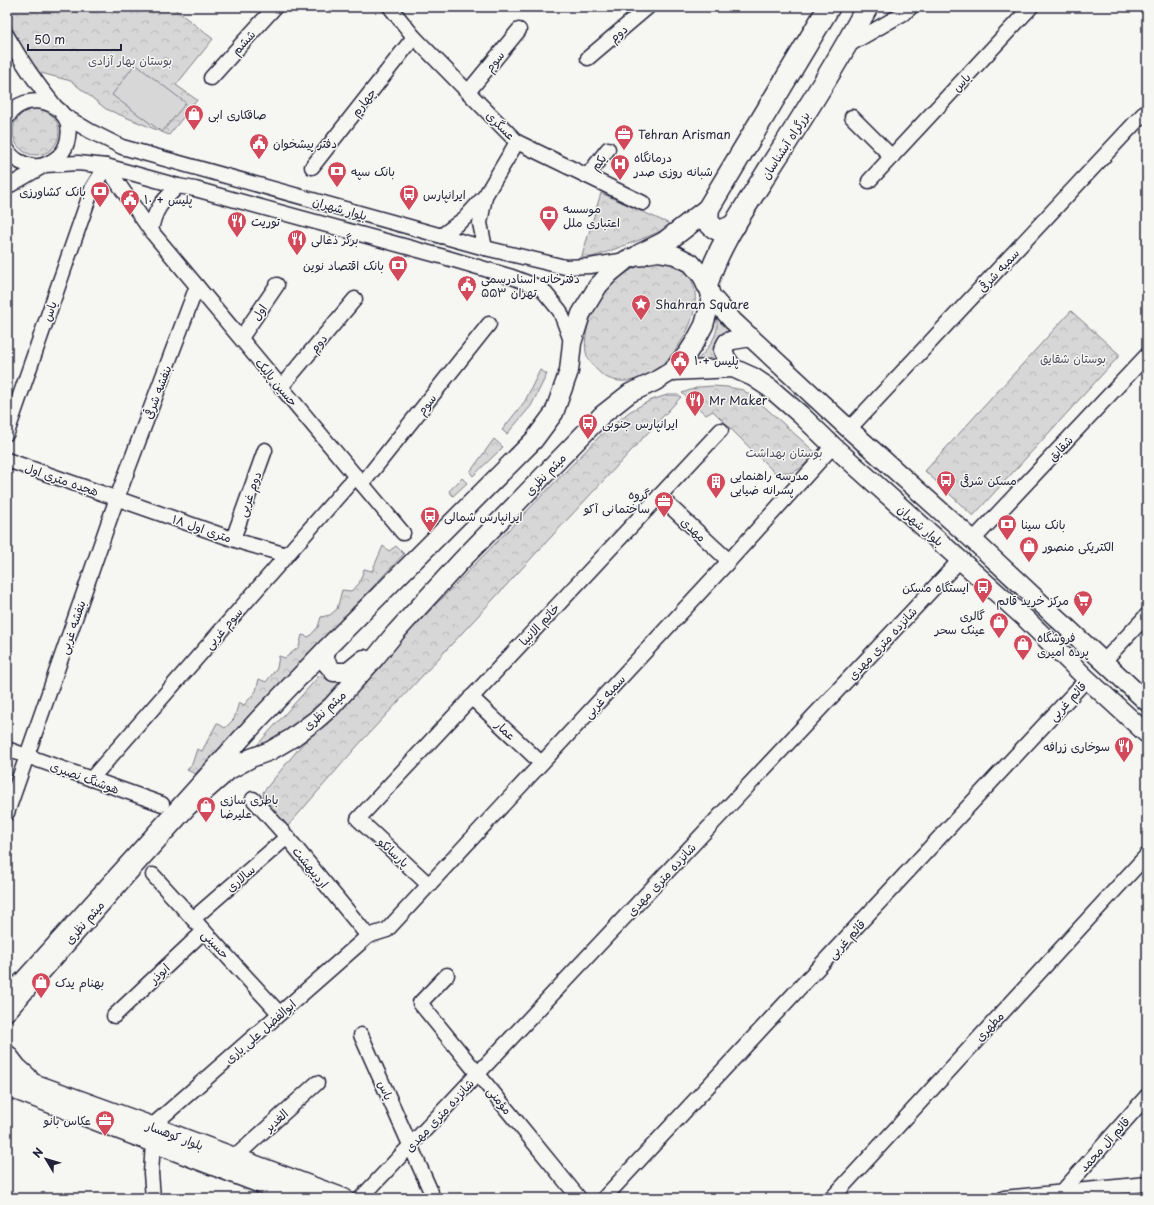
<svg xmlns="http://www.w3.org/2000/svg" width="1154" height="1205" font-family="'Playpen Sans','Playpen Sans Arabic',sans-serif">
<defs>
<pattern id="grass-tufts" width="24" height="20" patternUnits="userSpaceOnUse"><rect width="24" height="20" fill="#d7d7d7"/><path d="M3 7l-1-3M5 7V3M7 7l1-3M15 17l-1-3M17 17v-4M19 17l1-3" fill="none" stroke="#b8b8b9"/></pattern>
<pattern id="forest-crowns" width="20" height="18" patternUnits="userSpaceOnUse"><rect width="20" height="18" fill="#d7d7d7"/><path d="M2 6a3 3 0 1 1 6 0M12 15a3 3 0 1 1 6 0" fill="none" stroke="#b8b8b9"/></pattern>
</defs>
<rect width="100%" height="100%" fill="#f6f6f2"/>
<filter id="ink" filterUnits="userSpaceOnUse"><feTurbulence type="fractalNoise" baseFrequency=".025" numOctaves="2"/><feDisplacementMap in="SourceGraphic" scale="8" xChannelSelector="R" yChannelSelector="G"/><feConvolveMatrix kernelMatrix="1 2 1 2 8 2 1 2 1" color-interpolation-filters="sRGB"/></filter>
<g filter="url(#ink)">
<g fill="url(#grass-tufts)" stroke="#7c7c89">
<path d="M716 317 735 336 727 363 693 365C704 353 722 335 716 317Z"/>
<path d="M320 675C333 684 337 684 350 675L332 695 299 724 250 753Z"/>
</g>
<g fill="url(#forest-crowns)" stroke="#7c7c89">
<polygon points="7,7 172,7 213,39 176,85 197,100 169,135 106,109 71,81 37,72 13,30 7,16"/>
<circle cx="36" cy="132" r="23"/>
<path d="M601 193 672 225C656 234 640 240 623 246 609 251 596 257 581 259Z"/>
<path d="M652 261C735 261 683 377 627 381 613 382 604 378 595 368 591 363 587 358 586 352 582 328 597 297 615 282 626 272 638 265 652 261Z"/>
<polygon points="1071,311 1120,355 973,516 925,471"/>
<polygon points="540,370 547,374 531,406 507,434 502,430 525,401"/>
<path d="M713 386 727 387 743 390 758 401 816 453C802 467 796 477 774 472L713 411 706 415 682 393 699 387Z"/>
<polygon points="667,395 678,395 681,397 360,743 287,827 264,801 263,792 300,747 369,673 602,434 629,412 649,401"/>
<polygon points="494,439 503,447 473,476 470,472"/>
<polygon points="462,478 467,483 453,496 449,491"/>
<polygon points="383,546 389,551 396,546 404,554 195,774 187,770 192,764 197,749 202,751 217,723 225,728 234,719 239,702 244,705 256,691 259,679 266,682 277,668 279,656 285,658 299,647 302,635 309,637 318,627 321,617 330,615 337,609 342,590 351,591 359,584 364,569 372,571"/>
</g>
<polygon fill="#d7d7d7" stroke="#7c7c89" points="135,64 186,103 162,132 112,95"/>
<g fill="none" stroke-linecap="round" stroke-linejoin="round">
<g stroke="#22223b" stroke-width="17">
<g id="minor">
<polyline points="390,7 414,37 517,142 643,203"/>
<path d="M7 36C21 61 36 83 54 105"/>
<polyline points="847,46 904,13 911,7"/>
<polyline points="588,58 648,7"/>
<polyline points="211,78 275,7"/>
<polyline points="468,92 519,30"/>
<polyline points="63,115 90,131 122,147 485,248 565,267 590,266 626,260"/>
<polyline points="852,117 892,157"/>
<path d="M7 118C24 87 75 102 68 138 67 145 64 151 59 156 52 162 43 167 34 166 23 165 12 159 7 149"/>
<polyline points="312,167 414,37"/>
<polyline points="587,176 608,149"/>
<polyline points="869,181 1031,7"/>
<polyline points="7,187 45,165 78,163 106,166 178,186 195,189 444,257 512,277 541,288 560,311 572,343"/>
<path d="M151 231C154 209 163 201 178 186"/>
<polyline points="441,236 465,218 485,196 517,142"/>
<polyline points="485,248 480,223 485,197"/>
<polyline points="241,338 277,285"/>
<polyline points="281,387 355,299"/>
<polyline points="849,429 1147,110"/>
<polyline points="7,433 92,189 106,166 151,231 403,533"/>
<polyline points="7,460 244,543 287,555"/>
<polyline points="362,484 489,324"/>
<polyline points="659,496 729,561"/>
<polyline points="233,539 265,450"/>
<polyline points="973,540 1147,355"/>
<polyline points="1104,661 1147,615"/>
<polyline points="471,697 541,763"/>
<polyline points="7,749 162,804"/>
<polyline points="91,779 356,476"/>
<polyline points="253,799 287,837 368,936"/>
<polyline points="7,813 117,498 197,286"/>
<polyline points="153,875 279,1013"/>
<polyline points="429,885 358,819 721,430"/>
<polyline points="193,919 287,837"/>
<polyline points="447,975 420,1003 579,1198"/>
<polyline points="114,1016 204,931"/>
<polyline points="361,1035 431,1192"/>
<polyline points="152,1126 368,936 387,930 729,561 833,446"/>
<polyline points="153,1143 151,1173 153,1198"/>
<polyline points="235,1157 317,1083"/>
<polyline points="1061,1193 1147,1096"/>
<polyline points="361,1198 960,560"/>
<polyline points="604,1198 1087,679"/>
<polyline points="832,1198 1147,855"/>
<polyline points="1004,1198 1147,1184"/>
</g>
</g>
<g stroke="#22223b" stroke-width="21">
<g id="major">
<polyline points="711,296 733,321 849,429 973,540 1147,702"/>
<polyline points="733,368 726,358 723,350 727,342 733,340 751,337"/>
<polyline points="672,371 733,368 753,377 771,389 801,415 833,446 1027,620 1087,679 1147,734"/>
<polyline points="327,648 324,660 334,672 348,672 364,659"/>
<polyline points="7,999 259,719 327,648 534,440 554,413 569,371 572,343 581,314 598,286 610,273 626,260 640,255 658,252 675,255 691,263 702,276 709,289 711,296 708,311 704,325 696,340 687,354 672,371 654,382 630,393 602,415 461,561 396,632 375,658 332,706 316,720 292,738 270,751 251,758 229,770 188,806 133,867 7,1011"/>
<polyline points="7,1054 17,1067 28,1077"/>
<polyline points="7,1071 36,1084 152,1126 344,1198"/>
<polyline points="7,1087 297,1198"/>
</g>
</g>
<g stroke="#22223b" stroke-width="24">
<g id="highway">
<path d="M708 209V222C719 234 721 231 735 225"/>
<polyline points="640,255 664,243 708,209 829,7"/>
<path d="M707 284C720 241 748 204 771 166 805 114 838 62 867 7"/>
</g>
</g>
<use href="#minor" stroke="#f6f6f2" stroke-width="14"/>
<use href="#major" stroke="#f6f6f2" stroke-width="18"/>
<use href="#highway" stroke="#f6f6f2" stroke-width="21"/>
</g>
</g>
<defs>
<g id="shop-pin" transform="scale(1)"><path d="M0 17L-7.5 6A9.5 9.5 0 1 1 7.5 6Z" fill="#d1495b" stroke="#f6f6f2"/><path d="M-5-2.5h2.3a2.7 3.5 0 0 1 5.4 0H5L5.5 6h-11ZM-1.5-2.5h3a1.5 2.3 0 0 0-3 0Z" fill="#fff"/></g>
<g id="office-pin" transform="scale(1)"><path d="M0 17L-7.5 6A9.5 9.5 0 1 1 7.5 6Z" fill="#d1495b" stroke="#f6f6f2"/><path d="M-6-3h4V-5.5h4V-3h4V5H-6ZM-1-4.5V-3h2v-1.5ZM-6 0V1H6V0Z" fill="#fff"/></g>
<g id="civic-pin" transform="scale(1)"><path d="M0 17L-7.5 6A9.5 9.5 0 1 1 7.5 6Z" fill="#d1495b" stroke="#f6f6f2"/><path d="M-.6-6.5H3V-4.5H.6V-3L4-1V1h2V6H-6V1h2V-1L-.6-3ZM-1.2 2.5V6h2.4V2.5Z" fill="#fff"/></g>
<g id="hospital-pin" transform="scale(1)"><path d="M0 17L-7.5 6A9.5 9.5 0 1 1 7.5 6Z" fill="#d1495b" stroke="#f6f6f2"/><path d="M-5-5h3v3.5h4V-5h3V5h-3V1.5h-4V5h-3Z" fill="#fff"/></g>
<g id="bank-pin" transform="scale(1)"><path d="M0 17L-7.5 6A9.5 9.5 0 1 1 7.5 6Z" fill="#d1495b" stroke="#f6f6f2"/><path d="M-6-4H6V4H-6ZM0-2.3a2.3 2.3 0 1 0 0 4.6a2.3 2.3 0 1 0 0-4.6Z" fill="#fff"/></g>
<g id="bus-pin" transform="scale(1)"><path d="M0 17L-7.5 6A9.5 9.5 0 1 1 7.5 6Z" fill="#d1495b" stroke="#f6f6f2"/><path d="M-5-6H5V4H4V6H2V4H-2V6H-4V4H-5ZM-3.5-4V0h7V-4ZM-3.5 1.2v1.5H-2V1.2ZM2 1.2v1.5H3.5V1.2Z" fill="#fff"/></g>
<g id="restaurant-pin" transform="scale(1)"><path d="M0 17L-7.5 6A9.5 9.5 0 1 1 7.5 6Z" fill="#d1495b" stroke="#f6f6f2"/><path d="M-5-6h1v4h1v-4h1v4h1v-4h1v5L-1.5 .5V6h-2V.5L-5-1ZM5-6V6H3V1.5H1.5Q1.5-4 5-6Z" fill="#fff"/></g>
<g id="sight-pin" transform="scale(1)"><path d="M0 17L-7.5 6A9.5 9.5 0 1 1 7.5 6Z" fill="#d1495b" stroke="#f6f6f2"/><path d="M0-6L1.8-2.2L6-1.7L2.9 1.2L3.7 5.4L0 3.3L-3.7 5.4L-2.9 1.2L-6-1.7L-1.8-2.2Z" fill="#fff"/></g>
<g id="building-pin" transform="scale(1)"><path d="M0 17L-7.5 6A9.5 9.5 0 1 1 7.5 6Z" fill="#d1495b" stroke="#f6f6f2"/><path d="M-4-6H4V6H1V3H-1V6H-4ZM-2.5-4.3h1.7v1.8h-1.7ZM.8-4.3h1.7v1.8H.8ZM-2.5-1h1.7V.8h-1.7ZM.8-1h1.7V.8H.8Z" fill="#fff"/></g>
<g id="supermarket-pin" transform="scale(1)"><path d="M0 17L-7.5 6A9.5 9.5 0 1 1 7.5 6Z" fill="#d1495b" stroke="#f6f6f2"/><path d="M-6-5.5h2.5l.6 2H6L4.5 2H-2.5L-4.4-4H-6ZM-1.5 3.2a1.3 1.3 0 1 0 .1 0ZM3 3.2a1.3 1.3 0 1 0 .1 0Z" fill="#fff"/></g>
</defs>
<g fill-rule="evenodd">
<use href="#shop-pin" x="194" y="114"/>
<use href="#office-pin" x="624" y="134"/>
<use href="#civic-pin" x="259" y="143"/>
<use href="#hospital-pin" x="620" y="164"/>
<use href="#bank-pin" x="337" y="171"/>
<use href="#bank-pin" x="100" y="191"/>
<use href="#bus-pin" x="409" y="194"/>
<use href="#civic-pin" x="130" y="199"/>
<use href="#bank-pin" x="549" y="215"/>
<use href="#restaurant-pin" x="237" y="221"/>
<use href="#restaurant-pin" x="297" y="239"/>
<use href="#bank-pin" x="398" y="265"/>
<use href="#civic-pin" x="467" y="285"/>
<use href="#sight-pin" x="641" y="304"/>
<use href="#civic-pin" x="680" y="360"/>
<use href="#restaurant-pin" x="695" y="400"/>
<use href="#bus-pin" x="588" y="423"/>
<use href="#bus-pin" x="946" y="480"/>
<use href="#building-pin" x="716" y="482"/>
<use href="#office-pin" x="664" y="501"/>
<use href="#bus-pin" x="430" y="516"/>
<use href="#bank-pin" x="1007" y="524"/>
<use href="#shop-pin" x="1029" y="546"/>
<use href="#bus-pin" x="983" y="587"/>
<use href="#supermarket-pin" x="1083" y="600"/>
<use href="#shop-pin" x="999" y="622"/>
<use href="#shop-pin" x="1023" y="644"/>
<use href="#restaurant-pin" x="1124" y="746"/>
<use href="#shop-pin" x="206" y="806"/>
<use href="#shop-pin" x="41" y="982"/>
<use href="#office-pin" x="105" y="1120"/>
</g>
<g text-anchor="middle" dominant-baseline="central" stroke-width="3" stroke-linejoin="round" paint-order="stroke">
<g font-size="12" fill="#22223b" stroke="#f6f6f2">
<text transform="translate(618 33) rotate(-40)">دوم</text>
<text transform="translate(243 42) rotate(-48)">ششم</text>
<text transform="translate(494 61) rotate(-51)">سوم</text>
<text transform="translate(961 82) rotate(-47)">یاس</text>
<text transform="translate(363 102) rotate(-52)">چهارم</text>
<text transform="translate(501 125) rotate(45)">عسگری</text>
<text transform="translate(785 145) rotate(-57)">بزرگراه آبشناسان</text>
<text transform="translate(598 162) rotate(-52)">یکم</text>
<text transform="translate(340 208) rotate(16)">بلوار شهران</text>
<text transform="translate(998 270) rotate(-47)">سمیه شرقی</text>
<text transform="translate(49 311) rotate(-71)">یاس</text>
<text transform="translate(259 312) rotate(-56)">اول</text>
<text transform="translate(318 343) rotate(-50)">دوم</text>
<text transform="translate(277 382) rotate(50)">حسین پالیک</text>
<text transform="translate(157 392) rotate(-69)">بنفشه شرقی</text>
<text transform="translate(426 404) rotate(-52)">سوم</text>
<text transform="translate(1060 448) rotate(-47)">شقایق</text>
<text transform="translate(545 474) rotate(-46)">میثم نظری</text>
<text transform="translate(62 479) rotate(19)">هجده متری اول</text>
<text transform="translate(249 494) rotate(-70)">دوم غربی</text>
<text transform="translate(921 525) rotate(41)">بلوار شهران</text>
<text transform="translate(202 528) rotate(19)">۱۸ متری اول</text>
<text transform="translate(694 529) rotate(43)">مهدی</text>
<text transform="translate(539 624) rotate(-47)">خاتم الانبیا</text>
<text transform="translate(72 627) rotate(-71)">بنفشه غربی</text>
<text transform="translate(223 628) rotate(-49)">سوم غربی</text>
<text transform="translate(882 643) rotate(-47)">شانزده متری مهدی</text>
<text transform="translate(604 696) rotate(-47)">سمیه غربی</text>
<text transform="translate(1067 701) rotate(-47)">قائم غربی</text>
<text transform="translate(324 710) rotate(-42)">میثم نظری</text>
<text transform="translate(506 730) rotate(43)">عمار</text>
<text transform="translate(85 777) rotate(20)">هوشنگ نصیری</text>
<text transform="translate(394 852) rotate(43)">پارسانکو</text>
<text transform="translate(311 867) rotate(51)">اردیبهشت</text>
<text transform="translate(240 878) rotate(-41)">سالاری</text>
<text transform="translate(661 879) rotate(-47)">شانزده متری مهدی</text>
<text transform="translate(84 922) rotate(-49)">میثم نظری</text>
<text transform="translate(846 939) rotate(-47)">قائم غربی</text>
<text transform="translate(216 944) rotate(47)">حسینی</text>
<text transform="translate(159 973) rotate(-43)">ابوذر</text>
<text transform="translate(989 1026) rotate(-47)">مطهری</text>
<text transform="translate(260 1031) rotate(-41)">ابوالفضل علی یاری</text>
<text transform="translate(386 1090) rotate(67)">یاس</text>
<text transform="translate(500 1100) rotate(51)">مؤمنی</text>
<text transform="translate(439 1115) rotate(-47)">شانزده متری مهدی</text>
<text transform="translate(276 1120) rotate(-42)">الغدیر</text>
<text transform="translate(175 1135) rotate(21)">بلوار کوهسار</text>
<text transform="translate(1104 1144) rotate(-48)">قائم آل محمد</text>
</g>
<g font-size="12" fill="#4f4f62" stroke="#f6f6f2">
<text x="130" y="60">بوستان بهار آزادی</text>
<text x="1073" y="358">بوستان شقایق</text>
<text x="784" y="452">بوستان بهداشت</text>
</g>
<g font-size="12" fill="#22223b" stroke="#f6f6f2" text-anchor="start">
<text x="208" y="114">صافکاری ابی</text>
<text x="638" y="134">Tehran Arisman</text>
<text x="273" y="143">دفتر پیشخوان</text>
<text x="634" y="157">درمانگاه<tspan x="634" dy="14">شبانه روزی صدر</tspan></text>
<text x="351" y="171">بانک سپه</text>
<text x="86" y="191" text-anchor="end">بانک کشاورزی</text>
<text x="423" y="194">ایرانپارس</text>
<text x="144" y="199">پلیس + ۱۰</text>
<text x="563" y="208">موسسه<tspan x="563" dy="14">اعتباری ملل</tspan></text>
<text x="251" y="221">توریت</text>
<text x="311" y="239">برگر ذغالی</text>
<text x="384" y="265" text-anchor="end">بانک اقتصاد نوین</text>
<text x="481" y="278">دفترخانه اسنادرسمی<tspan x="481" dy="14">۵۵۳ تهران</tspan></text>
<text x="655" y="304">Shahran Square</text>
<text x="694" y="360">پلیس +۱۰</text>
<text x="709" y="400">Mr Maker</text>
<text x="602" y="423">ایرانپارس جنوبی</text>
<text x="730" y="475">مدرسه راهنمایی<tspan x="730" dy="14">پسرانه ضیایی</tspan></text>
<text x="960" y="480">مسکن شرقی</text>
<text x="650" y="494" text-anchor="end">گروه<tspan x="650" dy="14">ساختمانی آکو</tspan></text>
<text x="444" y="516">ایرانپارس شمالی</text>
<text x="1021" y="524">بانک سینا</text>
<text x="1043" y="546">الکتریکی منصور</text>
<text x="969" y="587" text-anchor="end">ایستگاه مسکن</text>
<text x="1069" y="600" text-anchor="end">مرکز خرید قائم</text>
<text x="985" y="615" text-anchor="end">گالری<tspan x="985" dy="14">عینک سحر</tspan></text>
<text x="1037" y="637">فروشگاه<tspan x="1037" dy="14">پرده امیری</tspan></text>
<text x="1110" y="746" text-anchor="end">سوخاری زرافه</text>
<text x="220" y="799">باطری سازی<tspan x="220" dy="14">علیرضا</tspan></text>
<text x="55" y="982">بهنام یدک</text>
<text x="91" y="1120" text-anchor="end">عکاس بانو</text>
</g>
</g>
<rect width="1154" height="1205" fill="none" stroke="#f6f6f2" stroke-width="24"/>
<rect x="12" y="12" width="1130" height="1181" fill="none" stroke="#22223b" stroke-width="1.5" filter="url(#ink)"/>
<g transform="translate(46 1159) rotate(308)" stroke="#f6f6f2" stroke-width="3" paint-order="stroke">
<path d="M0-3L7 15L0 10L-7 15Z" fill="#22223b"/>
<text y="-6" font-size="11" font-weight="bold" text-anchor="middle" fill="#22223b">N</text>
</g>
<path d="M28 44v6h93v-6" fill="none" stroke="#22223b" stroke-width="2"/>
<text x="34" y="44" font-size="12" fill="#22223b" stroke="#f6f6f2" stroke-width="3" paint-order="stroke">50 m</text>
</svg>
